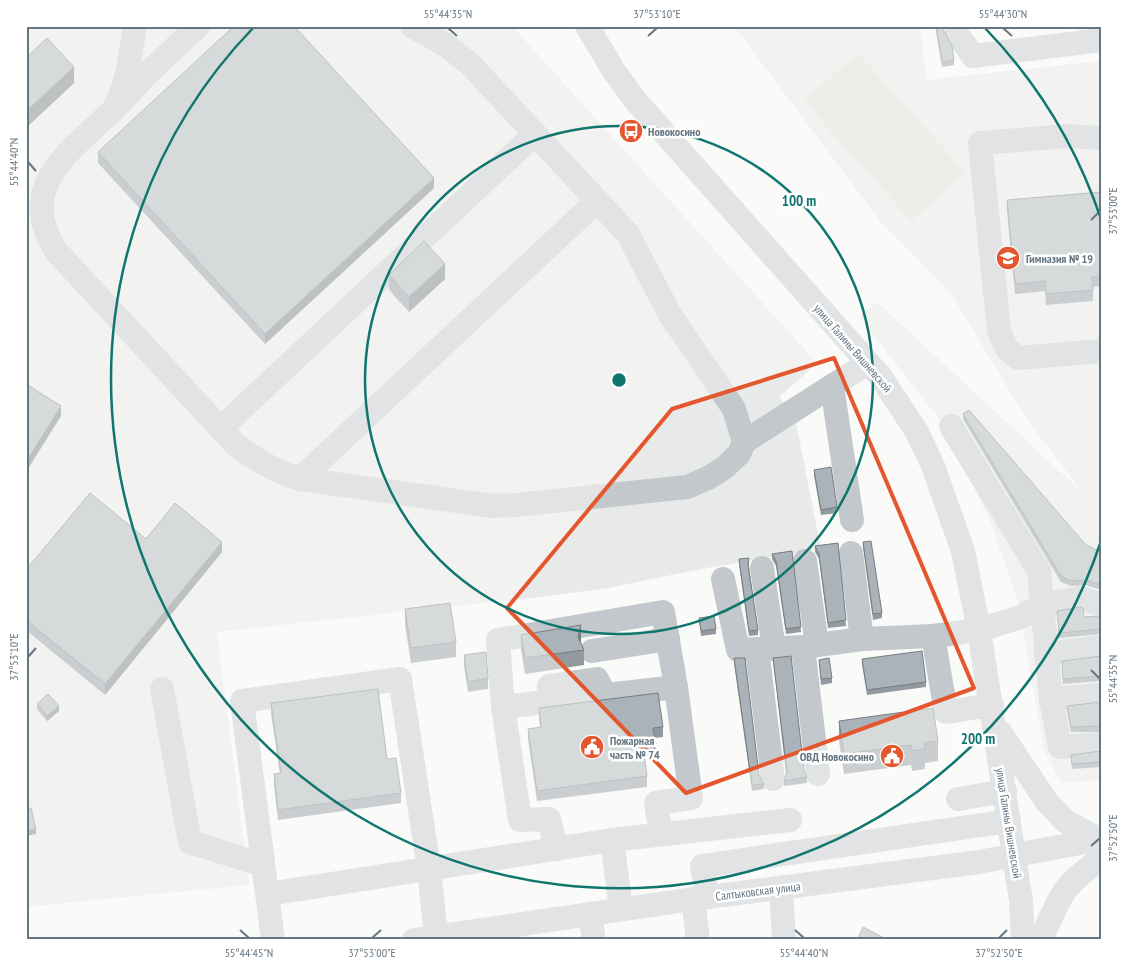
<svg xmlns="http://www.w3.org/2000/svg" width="1127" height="966" font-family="'PT Sans Narrow',sans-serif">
<rect width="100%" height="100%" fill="#fafaf8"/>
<g fill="#e8e9e9">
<polygon points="26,26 512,26 817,363 779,397 795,418 821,549 706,568 608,588 549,596 217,632 249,885 26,907"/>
<polygon points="734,26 920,26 927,80 1101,61 1101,780 1061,783 1044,750 1018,601 991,524 948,430 859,317 877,302 1082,492 1026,418 952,295 880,221"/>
</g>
<polygon fill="#dadfd7" points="858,53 965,172 911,221 804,101"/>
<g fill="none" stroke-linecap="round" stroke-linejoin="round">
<g stroke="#c3c8cc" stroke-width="24">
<path d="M135 26C130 55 128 85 113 110 70 152 15 186 56 251L235 444C256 460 274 471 300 479L493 506 516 505 687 487 708 478 724 468 739 454 744 442 734 409 669 313 628 234 470 64 447 46 412 26"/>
<polyline points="587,26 614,71 635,100 880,376 917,432 933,466 963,551 979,630 1021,901 1023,940"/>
<polyline points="957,26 957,34 973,56 1101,40"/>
<polyline points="121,102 149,72 198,26"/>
<polyline points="1101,138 1067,136 980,143 999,331 1007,349 1018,358 1101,351"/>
<polyline points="832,386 852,520"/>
<polyline points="951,426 1039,571 1051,699 1060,747 1101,744"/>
<polyline points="221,428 535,134"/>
<polyline points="744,442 868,363"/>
<polyline points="300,479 597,201"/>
<polyline points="851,553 862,639"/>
<polyline points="805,561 817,645"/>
<polyline points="762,568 774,649"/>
<polyline points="723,579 738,650 803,647"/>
<polyline points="757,649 773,779"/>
<polyline points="592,651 668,639"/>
<polyline points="1046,654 1101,647"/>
<polyline points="549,686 597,679 605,695"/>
<polyline points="162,689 190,842 263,865"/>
<polyline points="1051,699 1101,695"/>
<polyline points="992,705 946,712 933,636 979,630 1021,617 1041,605 1081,598 1101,605"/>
<polyline points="503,707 498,640 663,612 676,687"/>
<polyline points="1000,732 1047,802 1065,821 1101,840"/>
<polyline points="818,774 803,647 862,639 933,636"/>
<polyline points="958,799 1005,791"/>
<polyline points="612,840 621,909"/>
<polyline points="556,849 549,819 520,820 503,707 676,687 691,798 656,803 661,834"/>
<polyline points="781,889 784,940"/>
<polyline points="268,894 612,840 790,820"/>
<polyline points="707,897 702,866 1009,821"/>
<polyline points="693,899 698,940"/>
<polyline points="590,914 594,940"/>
<polyline points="273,940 242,701 400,679 429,869 436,937"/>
<polyline points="414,940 693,899 979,862 1101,839"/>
<path d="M1041 940C1060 897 1061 886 1101 859"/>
</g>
</g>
<g fill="#929a9f">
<polygon points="935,26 943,26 943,29 954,60 954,65 942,67"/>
<polygon points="26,58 74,83 29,125 26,122"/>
<polygon points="98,152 434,188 265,344 98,163"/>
<polygon points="1101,192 1101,286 1093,287 1093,301 1046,305 1045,291 1015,294 1007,211 1007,200"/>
<polygon points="389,275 445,279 409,312 389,290"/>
<polygon points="963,414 1086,545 1101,552 1101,590 1086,585 1071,586 1061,582 963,419"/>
<polygon points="814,470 837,507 837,513 821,515 814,475"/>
<polygon points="146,539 222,552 105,695 26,630 26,570"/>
<polygon points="863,542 882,613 882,618 873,620 863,547"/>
<polygon points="838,543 846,626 828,628 819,559 815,552 815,546"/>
<polygon points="792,551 801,632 786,634 776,566 772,559 772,554"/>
<polygon points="739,559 749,563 749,567 758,630 758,635 749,636 739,564"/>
<polygon points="405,609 456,642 456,657 411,663 405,625"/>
<polygon points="1057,611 1084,617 1101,616 1101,634 1059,638"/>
<polygon points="699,618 716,629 716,634 701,636"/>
<polygon points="521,635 581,640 580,641 584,650 584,665 525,674 521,650"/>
<polygon points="464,655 488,678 488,689 468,692 464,666"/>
<polygon points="1101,656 1101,681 1063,684 1062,661"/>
<polygon points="734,658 759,775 764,784 764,789 752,791 734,663"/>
<polygon points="773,658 804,770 807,777 807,783 784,786 784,781 786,774"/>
<polygon points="862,659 926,682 926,687 867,695 862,664"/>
<polygon points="819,660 832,678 832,683 821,685"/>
<polygon points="1101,702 1101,732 1071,732 1067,711 1067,706"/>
<polygon points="271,703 387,759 401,793 401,803 278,820 274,785 274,774 280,774 271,714"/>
<polygon points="37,704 59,711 47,721 37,709"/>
<polygon points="539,708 663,727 663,737 655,738 656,754 644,755 647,776 647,787 537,801 528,739 528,729 540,728 539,718"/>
<polygon points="839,721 938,741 938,761 925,763 925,769 912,771 911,765 844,774 839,741"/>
<polygon points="1101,751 1101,767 1072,769 1071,755"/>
</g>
<g fill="#777d82">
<polygon points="74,67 74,83 29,125 29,109"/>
<polygon points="434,178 434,188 265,344 265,334"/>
<polygon points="445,264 445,279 409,312 409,297"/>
<polygon points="61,406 61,416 26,472 26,462"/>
<polygon points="222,542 222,552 105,695 105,684"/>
<polygon points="581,625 581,640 578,653 578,637"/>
<polygon points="59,706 59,711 47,721 47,716"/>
<polygon points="36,829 36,834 26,836 26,831"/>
</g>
<g fill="#aab3b9" stroke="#777d82">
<polygon points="234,26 294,26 434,178 265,334 98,152"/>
<polygon points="936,26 943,26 943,29 952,46 954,60 942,62"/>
<polygon points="47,38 74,67 29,109 26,107 26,58"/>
<polygon points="1101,192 1101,276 1092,277 1093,290 1046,294 1045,281 1015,284 1007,200"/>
<polygon points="424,241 445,264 409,297 389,275"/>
<polygon points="26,384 61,406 26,462"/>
<polygon points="969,410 1086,545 1101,552 1101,585 1086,580 1071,581 1061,576 963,414"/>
<polygon points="831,467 837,507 821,510 814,470"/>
<polygon points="90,493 146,539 175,503 222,542 105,684 26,620 26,570"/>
<polygon points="871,541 882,613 873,614 863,542"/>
<polygon points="838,543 846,620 828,623 819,554 815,546"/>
<polygon points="792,551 801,627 786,629 776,561 772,554"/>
<polygon points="749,558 748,565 758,630 749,631 739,559"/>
<polygon points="450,603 456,642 411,648 405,609"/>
<polygon points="1080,607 1083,608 1084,617 1101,616 1101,629 1059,633 1057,611"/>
<polygon points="714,616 716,629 701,631 699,618"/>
<polygon points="581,625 578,637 584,650 525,658 521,635"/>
<polygon points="922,651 926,682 867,690 862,659"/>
<polygon points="486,652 488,678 468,682 464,655"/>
<polygon points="791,656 804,770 807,777 784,781 787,772 773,658"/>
<polygon points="1101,656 1101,676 1063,679 1062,661"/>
<polygon points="734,658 745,658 759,775 764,784 752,785"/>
<polygon points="829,658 832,678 821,679 819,660"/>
<polygon points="378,689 387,759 396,758 401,793 278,810 274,774 281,773 271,703"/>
<polygon points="658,693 663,727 653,728 656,744 643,745 647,776 537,791 528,729 541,727 539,708"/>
<polygon points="48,694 59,706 47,716 37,704"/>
<polygon points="1101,702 1101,726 1071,727 1067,706"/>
<polygon points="933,708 938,741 924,743 925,749 912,751 911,745 844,754 839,721"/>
<polygon points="1101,751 1101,762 1072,764 1071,755"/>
<polygon points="31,808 36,829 26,831 26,809"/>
<polygon points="863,927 888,940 857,940"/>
</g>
<path d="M0 0H1127V966H0ZM834 358 974 688 686 793 507 608 672 409Z" fill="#fafaf8" fill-opacity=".55" fill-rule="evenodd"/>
<path fill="none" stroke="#e4572e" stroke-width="4" stroke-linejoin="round" d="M834 358 974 688 686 793 507 608 672 409Z"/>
<path fill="none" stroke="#657683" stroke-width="2" d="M448 28 457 36M1003 28 1012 36M648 36 657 28M28 162 36 171M1091 220 1100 211M28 657 36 648M1091 670 1100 679M1091 846 1100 838M240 930 249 938M795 930 804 938M372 938 381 930M999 938 1007 930"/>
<g fill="none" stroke="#0f766e" stroke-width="2.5">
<circle cx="619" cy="380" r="254"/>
<path d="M1101 541A508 508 0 1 1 254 27M984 27A508 508 0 0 1 1101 219"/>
</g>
<defs>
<g id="bus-disc" transform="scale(1.25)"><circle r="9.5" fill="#e4572e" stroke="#fff"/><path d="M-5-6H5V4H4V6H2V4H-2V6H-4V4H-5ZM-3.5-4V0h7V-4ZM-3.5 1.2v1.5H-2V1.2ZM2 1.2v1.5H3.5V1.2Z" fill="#fff"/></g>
<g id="school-disc" transform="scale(1.25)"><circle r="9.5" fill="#e4572e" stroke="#fff"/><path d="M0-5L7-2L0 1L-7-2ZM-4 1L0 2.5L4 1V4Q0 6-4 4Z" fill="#fff"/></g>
<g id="civic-disc" transform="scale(1.25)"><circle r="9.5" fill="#e4572e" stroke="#fff"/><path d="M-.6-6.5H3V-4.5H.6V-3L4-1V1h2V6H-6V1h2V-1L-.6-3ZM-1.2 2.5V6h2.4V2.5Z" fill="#fff"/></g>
</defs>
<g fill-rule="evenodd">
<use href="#bus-disc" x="631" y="131"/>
<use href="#school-disc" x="1008" y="258"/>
<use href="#civic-disc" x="592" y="747"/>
<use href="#civic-disc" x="892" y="756"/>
</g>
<g text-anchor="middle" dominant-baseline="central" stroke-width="5" stroke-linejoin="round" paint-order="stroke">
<g font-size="12" font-weight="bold" fill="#657683" stroke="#fff" text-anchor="start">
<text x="648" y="131">Новокосино</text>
<text x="1026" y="258">Гимназия № 19</text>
<text x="610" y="740">Пожарная<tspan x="610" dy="14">часть № 74</tspan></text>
<text x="874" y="756" text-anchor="end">ОВД Новокосино</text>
</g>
<g font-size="12" fill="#657683" stroke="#fff">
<text transform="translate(853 348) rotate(49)">улица Галины Вишневской</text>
<text transform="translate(1009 823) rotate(81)">улица Галины Вишневской</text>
<text transform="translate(758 891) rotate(-7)">Салтыковская улица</text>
</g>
</g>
<circle cx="619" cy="380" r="8" fill="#0f766e" stroke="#fff" stroke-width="2.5"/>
<g font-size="15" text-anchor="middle" font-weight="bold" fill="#0f766e" stroke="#fff" stroke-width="5" stroke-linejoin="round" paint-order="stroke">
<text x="799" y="206">100 m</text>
<text x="978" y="744">200 m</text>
</g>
<rect width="1127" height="966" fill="none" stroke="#ffffff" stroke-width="55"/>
<rect x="28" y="28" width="1072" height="910" fill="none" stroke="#657683" stroke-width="2"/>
<g font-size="12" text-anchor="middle" fill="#657683">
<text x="448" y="18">55°44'35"N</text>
<text x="657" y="18">37°53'10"E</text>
<text x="1003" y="18">55°44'30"N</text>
<text transform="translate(14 162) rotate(-90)" y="4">55°44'40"N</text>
<text transform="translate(1113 211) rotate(-90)" y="4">37°53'00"E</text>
<text transform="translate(14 657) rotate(-90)" y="4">37°53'10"E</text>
<text transform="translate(1113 679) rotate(-90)" y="4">55°44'35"N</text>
<text transform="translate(1113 838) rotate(-90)" y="4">37°52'50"E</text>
<text x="249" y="957">55°44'45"N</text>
<text x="372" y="957">37°53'00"E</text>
<text x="804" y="957">55°44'40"N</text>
<text x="999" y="957">37°52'50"E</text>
</g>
</svg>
